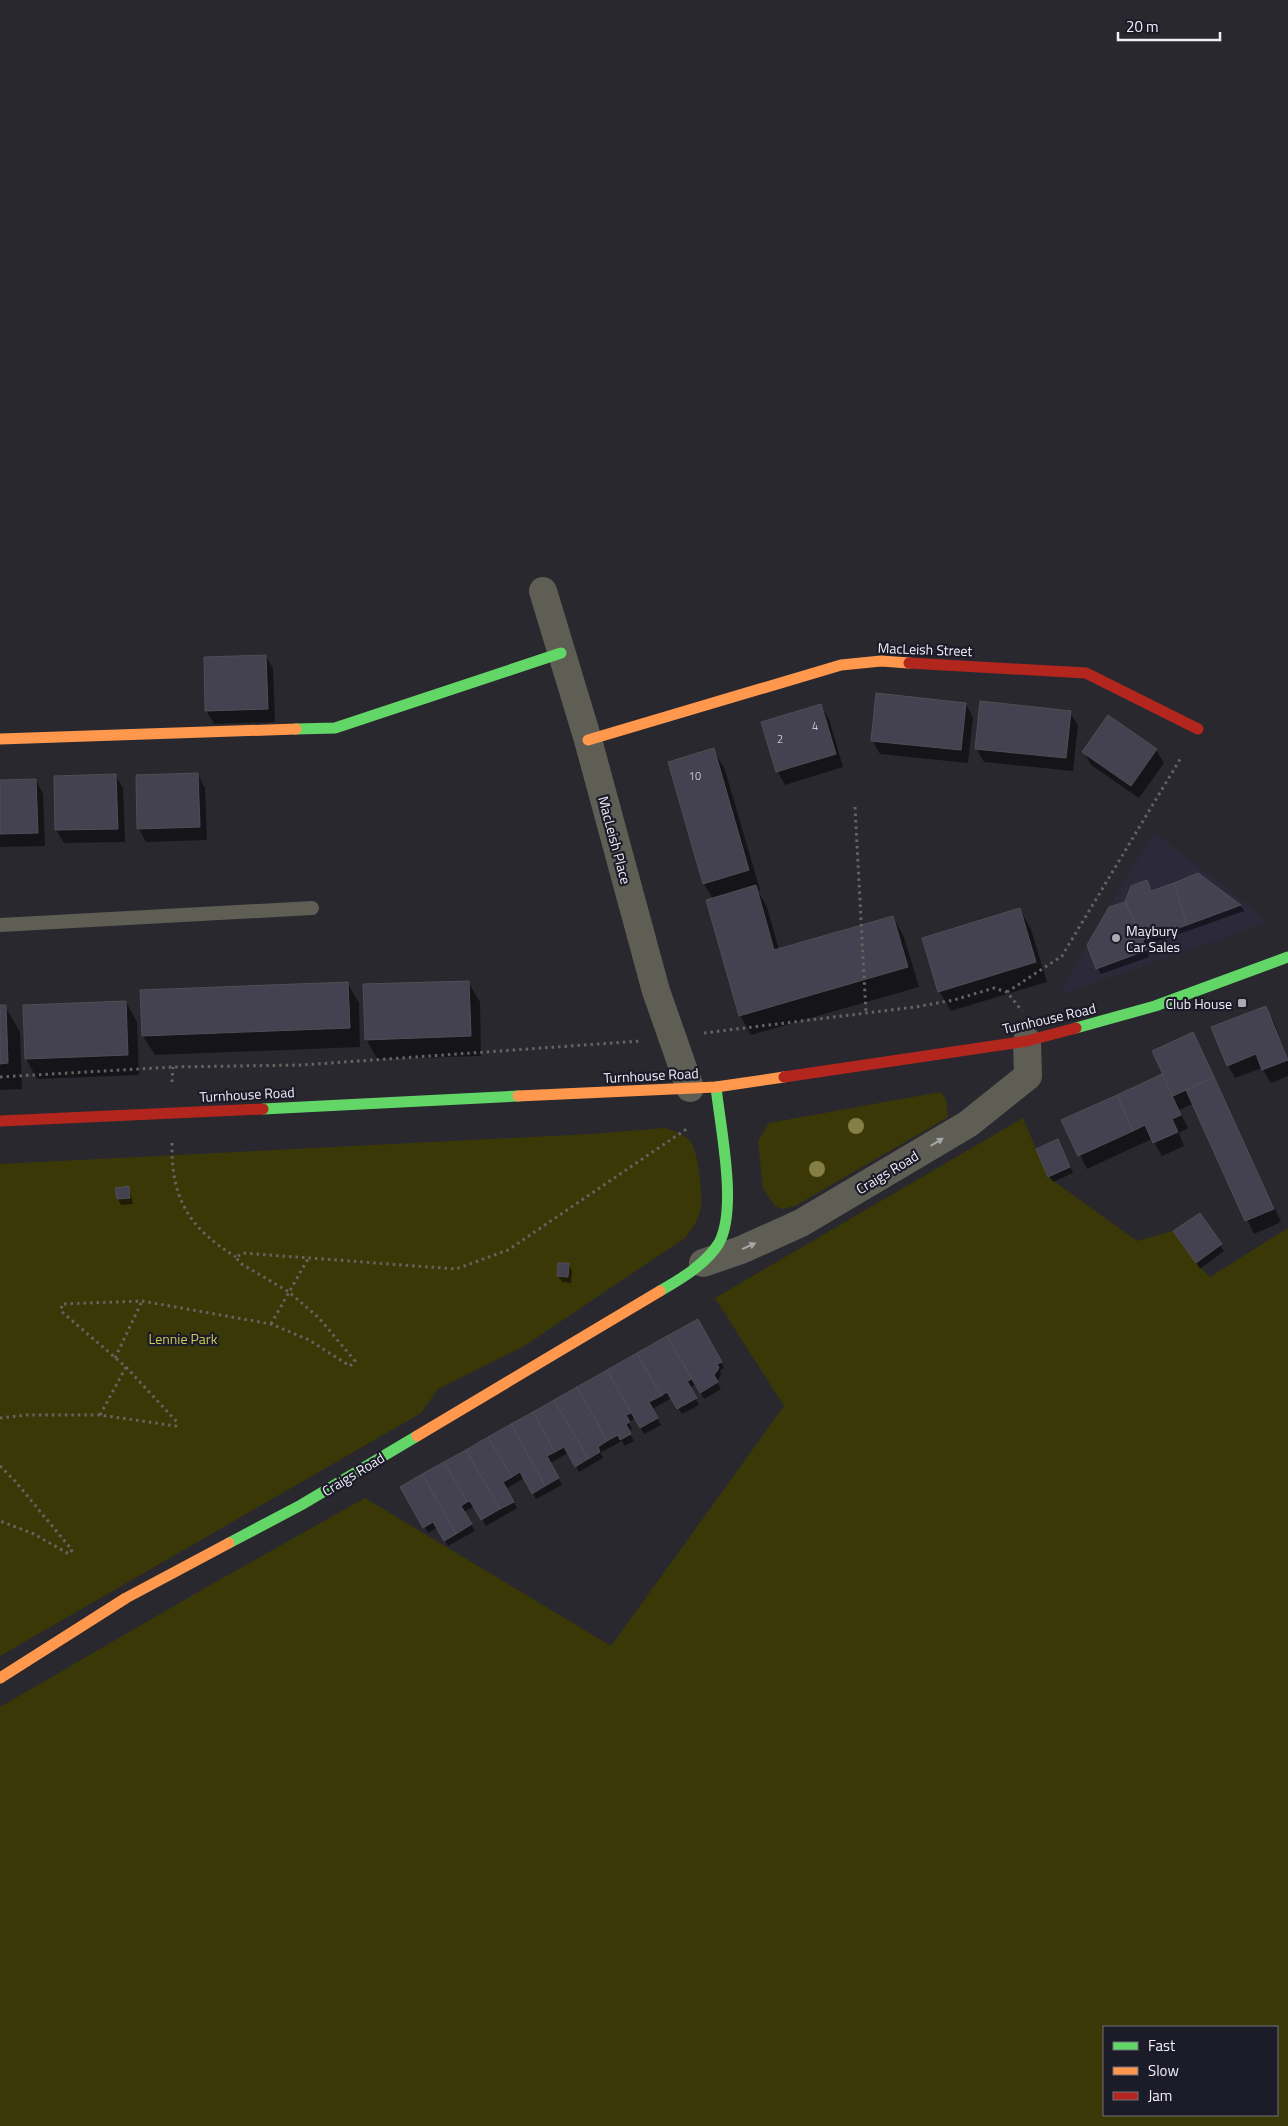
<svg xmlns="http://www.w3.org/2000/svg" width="1288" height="2126" font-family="'Titillium Web',sans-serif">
<rect width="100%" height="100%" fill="#29282f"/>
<polygon fill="#2b293a" points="1154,832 1269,922 1059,995 1109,907"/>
<g fill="#3b3807" fill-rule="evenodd">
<polygon points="940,1092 946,1099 948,1117 795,1206 782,1209 775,1206 763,1188 758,1141 769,1123"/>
<path d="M1023 1118 1048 1177 1137 1241 1173 1231 1196 1263 1210 1277 1288 1228V2126H0V1707L205 1588 365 1498 611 1646 784 1406 715 1298ZM1104 2027H1277V2115H1104Z"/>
<path d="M665 1128C673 1131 684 1134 690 1141 698 1150 703 1194 701 1206 699 1219 693 1228 685 1238L524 1346 438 1389 421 1413 0 1656V1164L591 1134Z"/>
</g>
<g fill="#0007">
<polygon points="266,656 273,669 275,722 214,724 206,710"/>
<polygon points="966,704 973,718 968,763 880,754 872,740"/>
<polygon points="821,706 829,719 843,767 785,785 778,772 763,723"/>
<polygon points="1070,712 1078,726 1073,771 984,762 976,748"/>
<polygon points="714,750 725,770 760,890 758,891 767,907 779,950 893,917 904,937 919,987 751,1035 740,1015 713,899 704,884 670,762"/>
<polygon points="1156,750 1164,763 1139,798 1091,765 1084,752"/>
<polygon points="115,775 123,788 125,842 64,843 56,830"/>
<polygon points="198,775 205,788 207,840 146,842 139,829"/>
<polygon points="36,780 43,794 45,846 0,847 0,781"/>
<polygon points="1198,875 1240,905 1244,911 1145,946 1149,957 1101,974 1097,968 1109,908"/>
<polygon points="1020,910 1031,929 1047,982 951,1011 939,991"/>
<polygon points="468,982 480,1002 481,1056 377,1059 366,1039"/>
<polygon points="348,984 359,1003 360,1047 155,1055 143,1036"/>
<polygon points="126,1002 137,1022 139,1075 37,1079 26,1059 24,1006"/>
<polygon points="0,1006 5,1006 20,1032 22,1089 0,1090"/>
<polygon points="1266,1007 1273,1020 1288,1058 1288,1076 1271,1083 1262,1068 1235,1078 1228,1065"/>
<polygon points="1192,1033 1281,1222 1254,1234 1193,1104 1179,1110 1188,1128 1179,1133 1184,1146 1162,1156 1152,1139 1087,1169 1063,1121 1164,1074"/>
<polygon points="1058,1141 1073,1173 1053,1182 1049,1176"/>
<polygon points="128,1188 131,1194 133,1204 121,1205 118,1199"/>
<polygon points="1199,1215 1224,1251 1200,1269 1179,1238"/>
<polygon points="568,1264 572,1271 571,1283 562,1282 558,1276"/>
<polygon points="697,1321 724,1368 720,1371 721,1375 717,1382 721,1389 704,1399 696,1384 690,1388 699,1405 682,1414 672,1398 652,1409 661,1425 644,1434 635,1418 629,1422 632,1429 628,1431 634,1441 625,1446 622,1441 600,1453 603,1458 579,1472 568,1453 550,1463 562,1485 536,1499 524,1478 506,1489 517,1508 486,1526 475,1506 464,1512 475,1531 448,1546 438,1527 428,1533 402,1487"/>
</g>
<g fill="#444150" stroke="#504e55">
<polygon points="266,655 268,709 205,711 204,657"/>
<polygon points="876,693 966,703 961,750 871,741"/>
<polygon points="980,701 1071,711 1066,758 975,749"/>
<polygon points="821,704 836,754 776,772 761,722"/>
<polygon points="1108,715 1157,749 1131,786 1082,752"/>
<polygon points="714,748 749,870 703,884 668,762"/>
<polygon points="198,773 200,827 137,829 136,775"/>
<polygon points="116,774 118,829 55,830 54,776"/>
<polygon points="36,779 38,833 0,834 0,780"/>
<polygon points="1198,873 1241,905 1187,925 1174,883"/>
<polygon points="1147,880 1151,891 1174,883 1187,925 1143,940 1125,902 1131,886"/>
<polygon points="756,885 774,950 893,916 908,967 739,1016 706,900"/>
<polygon points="1125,902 1147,950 1096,969 1087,945 1109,907"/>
<polygon points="1020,908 1036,962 938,992 922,938"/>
<polygon points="469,981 471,1036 365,1040 363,984"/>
<polygon points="348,982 350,1028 142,1036 140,990"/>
<polygon points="126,1001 128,1055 25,1059 23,1005"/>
<polygon points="0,1005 6,1005 8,1063 0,1064"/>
<polygon points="1266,1006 1288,1060 1262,1070 1256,1054 1227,1066 1211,1027"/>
<polygon points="1193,1032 1214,1077 1173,1096 1152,1051"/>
<polygon points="1162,1074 1181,1115 1172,1119 1178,1132 1153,1143 1145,1125 1133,1131 1117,1095"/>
<polygon points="1214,1077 1274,1209 1245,1221 1186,1090"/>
<polygon points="1117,1095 1133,1131 1078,1156 1061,1120"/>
<polygon points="1058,1139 1070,1167 1048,1177 1036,1149"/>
<polygon points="129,1186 130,1198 117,1199 115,1188"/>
<polygon points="1200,1213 1222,1244 1196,1263 1173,1231"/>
<polygon points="558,1263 569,1263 568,1277 557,1276"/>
<polygon points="698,1319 722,1362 717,1364 719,1368 714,1375 718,1382 700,1393 667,1336"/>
<polygon points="667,1336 692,1379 687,1381 697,1398 677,1409 667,1392 661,1396 637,1353"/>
<polygon points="637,1353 661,1396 649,1402 658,1418 640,1428 607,1370"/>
<polygon points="607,1370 631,1413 626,1415 630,1422 626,1424 631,1434 620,1440 618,1435 607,1441 577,1387"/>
<polygon points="577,1387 607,1441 598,1447 600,1452 588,1459 554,1400"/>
<polygon points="554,1400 588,1459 575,1467 564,1447 555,1452 533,1412"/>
<polygon points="533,1412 555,1452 547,1456 559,1478 545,1486 511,1424"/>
<polygon points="511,1424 545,1486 532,1494 520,1472 512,1477 488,1437"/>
<polygon points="488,1437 512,1477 503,1482 514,1502 500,1509 466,1450"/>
<polygon points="466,1450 500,1509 481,1520 470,1501 467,1502 444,1462"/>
<polygon points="444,1462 467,1502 461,1506 472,1524 456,1534 422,1474"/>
<polygon points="422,1474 456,1534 444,1541 433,1522 423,1528 400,1487"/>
</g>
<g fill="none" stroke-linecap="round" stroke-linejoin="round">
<g stroke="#656461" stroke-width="3" stroke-dasharray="2.5 4" stroke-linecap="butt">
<polyline points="855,807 866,1013"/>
<polyline points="1007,992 1062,956 1182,756"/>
<polyline points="704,1033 915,1007 954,1000 994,988 1007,992 1022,1011"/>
<polyline points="0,1077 173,1067 302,1065 641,1041"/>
<polyline points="172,1082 173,1067"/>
<path d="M172 1143C171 1199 189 1228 236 1257"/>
<polyline points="271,1324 309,1257"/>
<polyline points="115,1358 142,1301"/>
<polyline points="100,1415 126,1367"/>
<polyline points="0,1418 27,1415 100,1415 176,1426 177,1422 126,1367 61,1311 62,1304 142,1301 271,1324 309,1340 350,1366 355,1361 319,1318 289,1292 240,1263 236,1257 243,1253 456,1269 508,1250 688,1128"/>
<polyline points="0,1466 15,1481 72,1550 69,1554 34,1534 0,1521"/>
</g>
<polyline stroke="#5f5e55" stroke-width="14" points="0,925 312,908"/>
<g stroke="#5f5e55" stroke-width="28">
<polyline points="543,591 588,740 656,991 690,1088"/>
<polyline points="703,1263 741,1250 801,1223 968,1124 1028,1076 1027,1041"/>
</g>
<g stroke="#63d668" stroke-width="11">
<polyline points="296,729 335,728 561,653"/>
<polyline points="1076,1028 1155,1006 1288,957"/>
<polyline points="263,1109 518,1096"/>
<path d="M660 1291C681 1279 706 1264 719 1243 738 1208 720 1126 716 1087"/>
<polyline points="229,1543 301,1505 417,1436"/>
</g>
<g stroke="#ff974d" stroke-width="11">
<polyline points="0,739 296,729"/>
<polyline points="588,740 841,665 881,661 909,663"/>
<polyline points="518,1096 716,1087 784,1077"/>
<polyline points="417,1436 660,1291"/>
<polyline points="0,1678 126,1598 229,1543"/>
</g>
<g stroke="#b3261e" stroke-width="11">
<polyline points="909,663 1086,673 1198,729"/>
<polyline points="784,1077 1027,1041 1076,1028"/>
<polyline points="0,1121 263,1109"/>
</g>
</g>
<g fill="#847f44">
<circle cx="856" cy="1126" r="8"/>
<circle cx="817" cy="1169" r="8"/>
</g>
<defs><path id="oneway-solid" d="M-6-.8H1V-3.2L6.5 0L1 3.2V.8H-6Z" transform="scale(1.25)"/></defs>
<g fill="#a8a7a8">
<use href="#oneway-solid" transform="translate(937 1142) rotate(-31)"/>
<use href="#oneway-solid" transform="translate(749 1246) rotate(-24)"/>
</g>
<g fill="#abaab3" stroke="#1c1b28" stroke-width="2">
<circle cx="1116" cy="938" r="5"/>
<rect x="1237" y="998" width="10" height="10" rx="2.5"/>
</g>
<g text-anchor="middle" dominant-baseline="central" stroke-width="4.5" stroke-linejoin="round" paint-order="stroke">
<g font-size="11" fill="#c6c4d0">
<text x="815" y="726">4</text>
<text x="780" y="739">2</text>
<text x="695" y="776">10</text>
</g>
<g font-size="14" fill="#f1f0fa" stroke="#1c1b28">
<text transform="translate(925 649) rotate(2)">MacLeish Street</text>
<text transform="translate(615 840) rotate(75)">MacLeish Place</text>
<text transform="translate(1049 1018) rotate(-13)">Turnhouse Road</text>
<text transform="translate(651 1075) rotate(-3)">Turnhouse Road</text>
<text transform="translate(247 1094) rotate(-3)">Turnhouse Road</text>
<text transform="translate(887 1172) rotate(-31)">Craigs Road</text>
<text transform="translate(353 1474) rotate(-31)">Craigs Road</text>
</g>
<g font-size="14" fill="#f1f0fa" stroke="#1c1b28" text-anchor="start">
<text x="1126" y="930">Maybury<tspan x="1126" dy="16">Car Sales</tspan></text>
<text x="1232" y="1003" text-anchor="end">Club House</text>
</g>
<g font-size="14" fill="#cfc756" stroke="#1c1b28">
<text x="183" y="1338">Lennie Park</text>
</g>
</g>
<rect x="1103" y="2026" width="175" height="90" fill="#1c1b28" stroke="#71707c"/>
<rect x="1113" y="2042" width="25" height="8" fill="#63d668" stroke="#71707c"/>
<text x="1148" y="2051" font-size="15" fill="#f1f0fa">Fast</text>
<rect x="1113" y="2067" width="25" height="8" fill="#ff974d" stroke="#71707c"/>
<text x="1148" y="2076" font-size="15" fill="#f1f0fa">Slow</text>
<rect x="1113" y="2092" width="25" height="8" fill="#b3261e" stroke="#71707c"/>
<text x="1148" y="2101" font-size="15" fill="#f1f0fa">Jam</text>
<path d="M1118 32v8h102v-8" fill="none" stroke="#f1f0fa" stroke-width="2.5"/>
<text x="1126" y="32" font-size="15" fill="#f1f0fa" stroke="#1c1b28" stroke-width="4" paint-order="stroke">20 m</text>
</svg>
